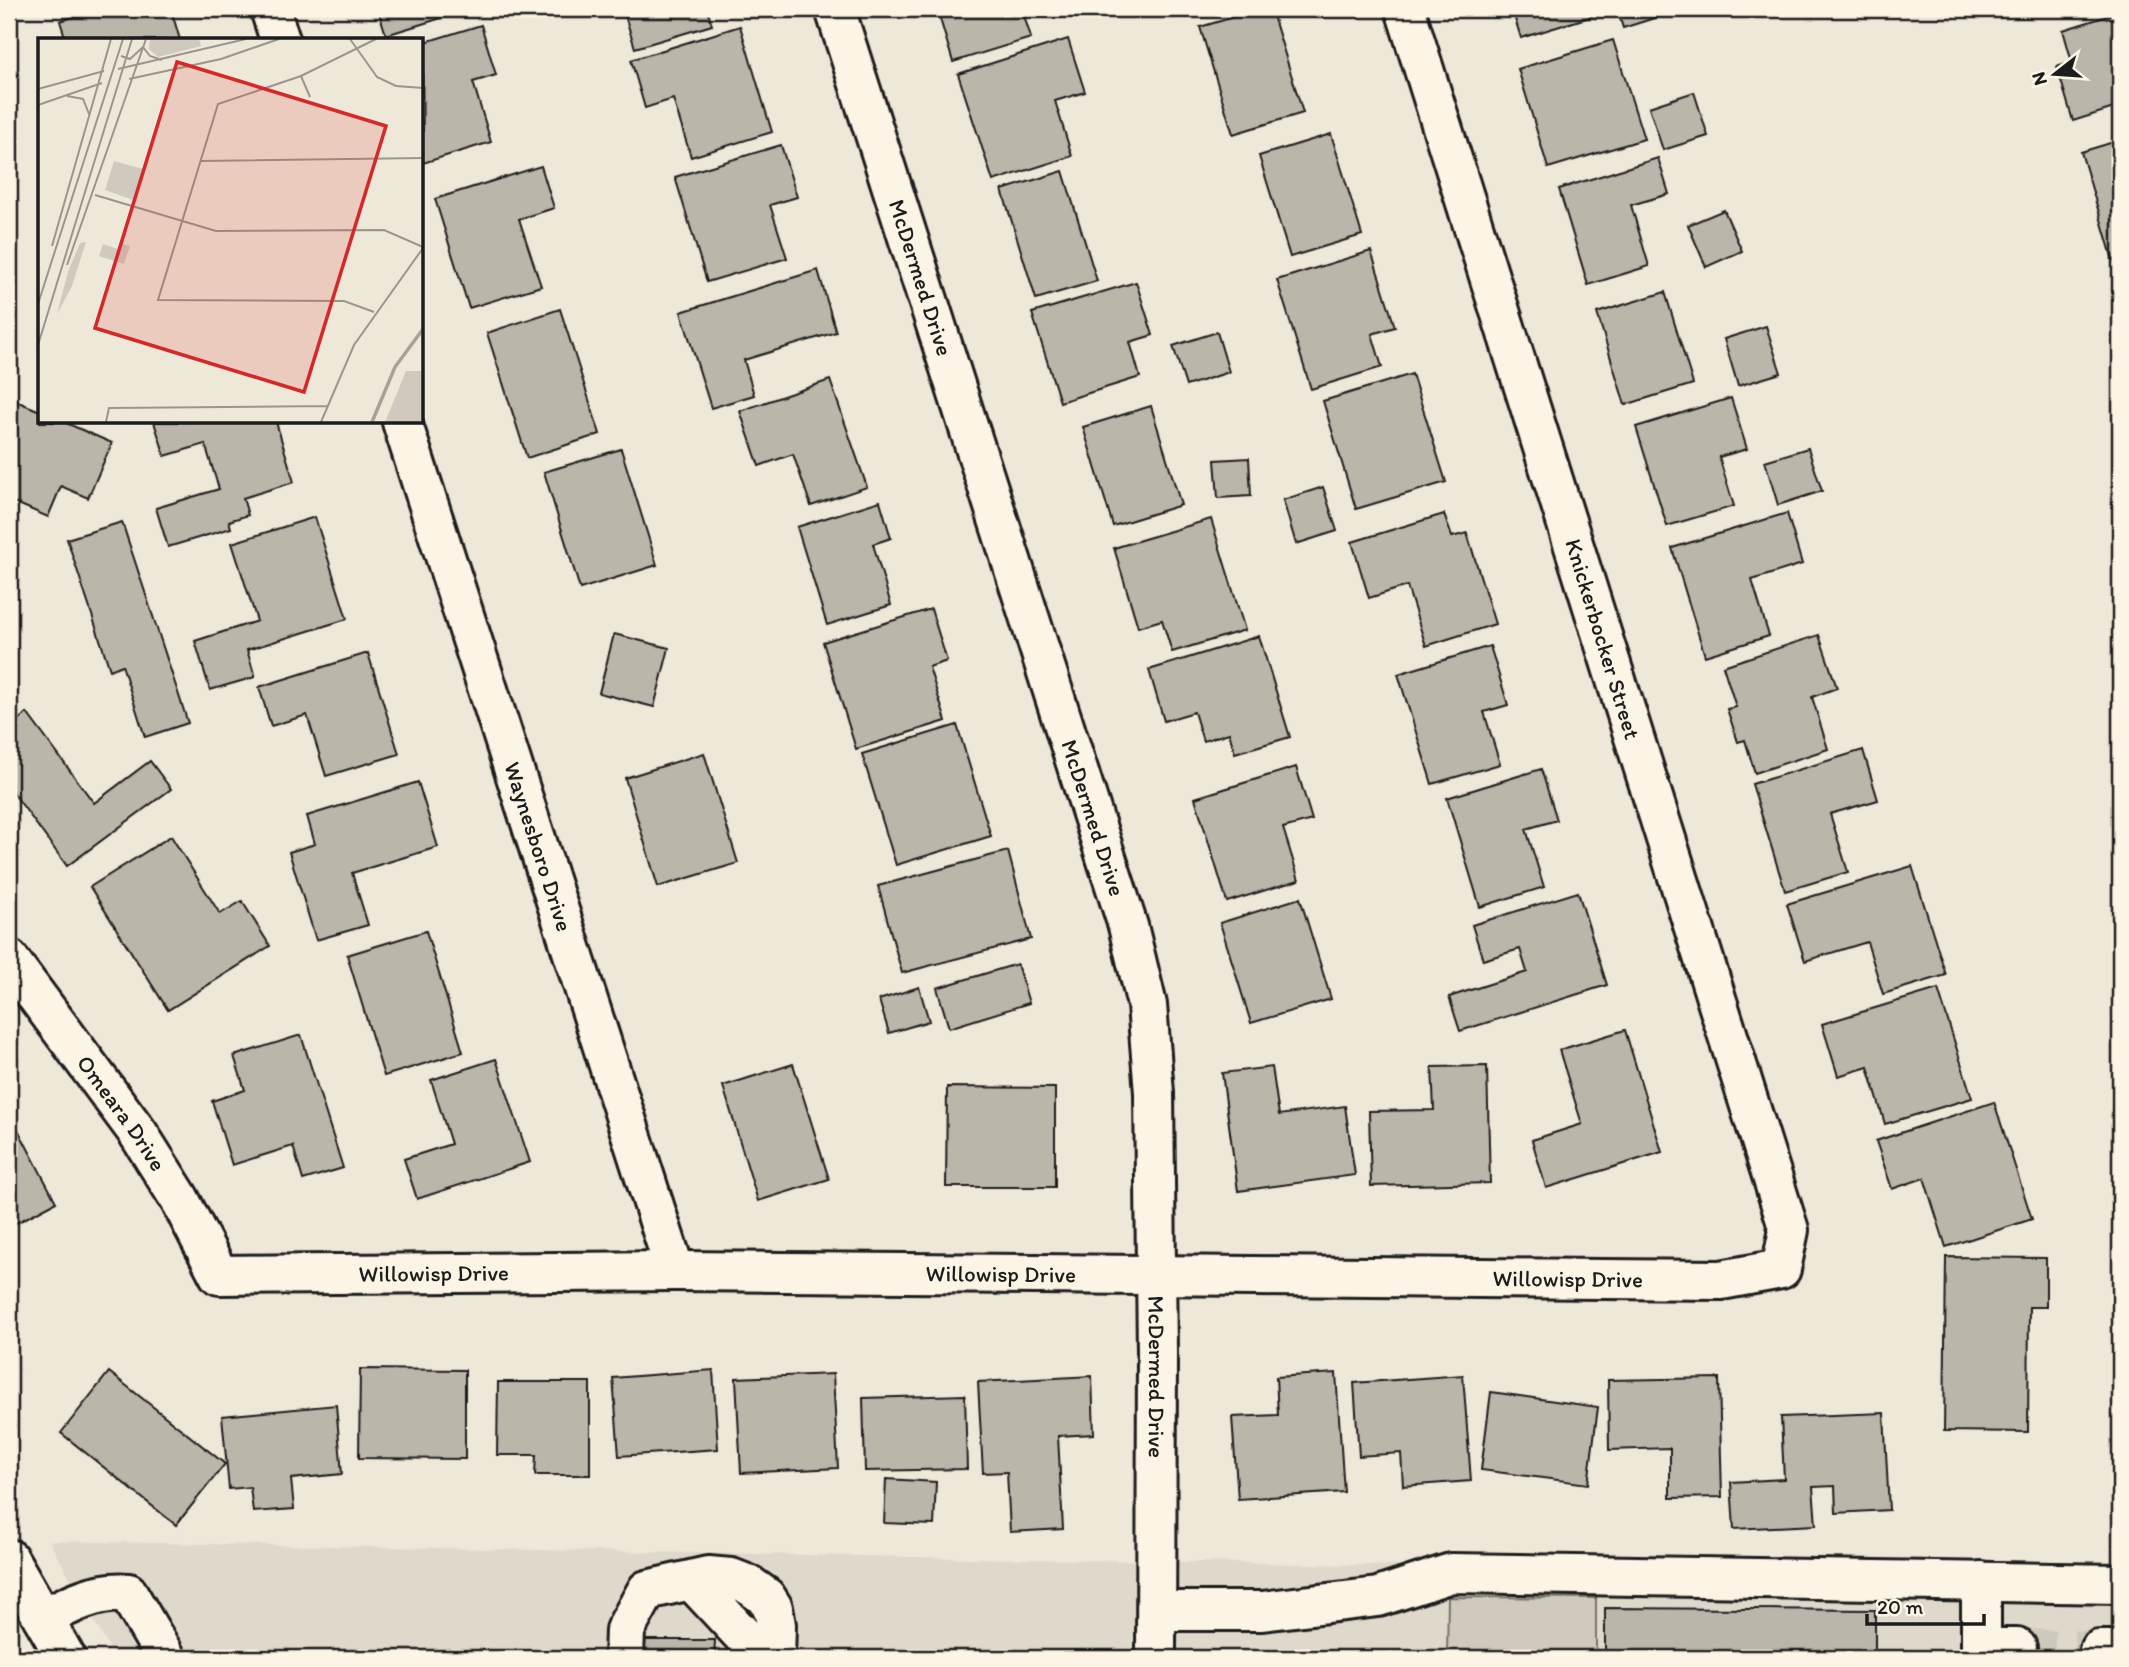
<svg xmlns="http://www.w3.org/2000/svg" width="2129" height="1667" font-family="Itim,sans-serif">
<rect width="100%" height="100%" fill="#eee8d9"/>
<filter id="ink" filterUnits="userSpaceOnUse"><feTurbulence type="fractalNoise" baseFrequency=".0143" numOctaves="2"/><feDisplacementMap in="SourceGraphic" scale="14" xChannelSelector="R" yChannelSelector="G"/><feConvolveMatrix kernelMatrix="1 2 1 2 8 2 1 2 1" color-interpolation-filters="sRGB"/></filter>
<g filter="url(#ink)">
<polygon fill="#ded9cb" points="49,1541 2120,1579 2120,1658 115,1658"/>
<polygon fill="#cfcabd" stroke="#76736c" stroke-width="2" points="1448,1597 1596,1598 1596,1658 1447,1658"/>
<g fill="#bab6aa" stroke="#1c1c1c" stroke-width="2">
<polygon points="101,9 171,9 180,40 66,40 60,21"/>
<polygon points="378,9 446,9 448,16 386,35"/>
<polygon points="623,9 707,9 712,25 635,48"/>
<polygon points="937,9 1022,9 1031,38 953,62"/>
<polygon points="1261,9 1271,9 1303,113 1233,134 1200,27"/>
<polygon points="1512,9 1594,9 1596,15 1521,38"/>
<polygon points="1617,9 1662,9 1664,15 1623,28"/>
<polygon points="2120,12 2120,106 2073,121 2057,67 2072,62 2063,30"/>
<polygon points="481,25 496,75 473,82 491,142 423,163 422,43"/>
<polygon points="740,26 772,132 691,157 673,99 645,108 631,60"/>
<polygon points="1068,39 1085,92 1055,101 1072,156 993,181 958,74"/>
<polygon points="1613,40 1644,139 1548,168 1518,69"/>
<polygon points="1694,92 1708,136 1663,150 1649,107"/>
<polygon points="1331,134 1362,235 1290,257 1259,156"/>
<polygon points="2120,140 2120,258 2113,260 2081,152"/>
<polygon points="781,145 797,197 770,205 787,258 707,282 675,177"/>
<polygon points="1658,158 1669,194 1631,205 1649,266 1588,285 1559,189"/>
<polygon points="541,166 554,208 519,219 541,286 469,308 435,199"/>
<polygon points="1063,171 1097,281 1036,299 1002,190"/>
<polygon points="1724,210 1742,251 1706,267 1688,225"/>
<polygon points="1371,251 1395,327 1372,334 1382,367 1311,389 1277,280"/>
<polygon points="818,270 836,332 744,360 754,395 711,408 681,312"/>
<polygon points="1136,282 1153,335 1130,342 1140,377 1060,402 1032,313"/>
<polygon points="1665,292 1693,384 1625,405 1597,313"/>
<polygon points="560,309 600,434 527,458 487,333"/>
<polygon points="1766,326 1781,373 1738,386 1724,339"/>
<polygon points="1217,332 1229,372 1186,386 1173,346"/>
<polygon points="1412,374 1446,482 1356,509 1323,401"/>
<polygon points="830,380 867,487 811,506 793,454 759,466 740,411"/>
<polygon points="9,398 40,411 40,422 64,422 112,443 88,498 61,486 48,517 9,500"/>
<polygon points="1731,398 1747,449 1719,457 1734,506 1667,526 1636,427"/>
<polygon points="1151,406 1181,505 1113,526 1083,427"/>
<polygon points="154,422 276,422 294,482 243,498 248,515 229,521 231,528 168,547 156,508 219,489 205,444 165,456"/>
<polygon points="1808,448 1822,491 1778,505 1765,461"/>
<polygon points="621,449 657,565 580,589 544,472"/>
<polygon points="1249,458 1251,496 1218,498 1215,460"/>
<polygon points="1323,487 1337,531 1296,544 1283,500"/>
<polygon points="880,501 891,538 873,544 891,605 827,625 797,527"/>
<polygon points="1787,513 1802,564 1752,580 1769,636 1705,656 1672,548"/>
<polygon points="1444,514 1452,537 1467,533 1495,624 1426,646 1407,586 1369,598 1352,542"/>
<polygon points="315,517 347,619 247,650 255,677 210,690 195,641 257,621 232,543"/>
<polygon points="1211,519 1245,630 1172,652 1162,620 1138,627 1114,548"/>
<polygon points="122,522 188,723 145,737 122,665 110,670 67,539"/>
<polygon points="931,609 947,661 929,667 946,721 856,749 823,642"/>
<polygon points="614,634 669,648 654,707 599,693"/>
<polygon points="1819,635 1837,688 1812,697 1828,749 1755,773 1745,740 1738,742 1727,709 1736,707 1723,666"/>
<polygon points="1259,636 1290,737 1235,753 1229,733 1203,741 1194,712 1164,721 1149,670"/>
<polygon points="1490,646 1508,705 1484,712 1500,764 1432,784 1398,674"/>
<polygon points="368,653 399,754 326,776 307,715 271,726 259,687"/>
<polygon points="27,713 94,803 150,761 171,789 67,866 9,787 9,727"/>
<polygon points="957,725 991,836 896,865 862,754"/>
<polygon points="1863,750 1878,800 1830,814 1848,872 1785,891 1752,784"/>
<polygon points="704,753 738,863 658,887 625,778"/>
<polygon points="1296,767 1312,820 1283,828 1299,880 1227,902 1195,798"/>
<polygon points="1541,769 1557,820 1526,829 1544,887 1480,907 1447,798"/>
<polygon points="418,782 438,847 352,873 368,925 316,940 289,852 315,844 307,816"/>
<polygon points="171,836 220,914 242,901 270,946 168,1010 90,887"/>
<polygon points="1008,851 1031,939 902,973 878,886"/>
<polygon points="1912,866 1946,975 1883,994 1867,942 1805,961 1787,904"/>
<polygon points="1578,892 1607,985 1460,1031 1449,997 1527,972 1520,949 1483,960 1472,925"/>
<polygon points="1300,898 1331,999 1251,1023 1220,923"/>
<polygon points="426,931 463,1052 384,1076 347,955"/>
<polygon points="1017,964 1029,1003 949,1028 937,988"/>
<polygon points="919,987 929,1021 889,1033 879,1000"/>
<polygon points="1938,989 1972,1098 1885,1124 1868,1067 1838,1076 1822,1024"/>
<polygon points="1625,1030 1662,1152 1546,1188 1532,1140 1582,1124 1559,1050"/>
<polygon points="301,1035 343,1168 303,1180 293,1146 232,1165 212,1101 245,1090 234,1056"/>
<polygon points="496,1059 530,1162 417,1199 404,1159 451,1144 431,1080"/>
<polygon points="793,1064 829,1179 758,1201 723,1086"/>
<polygon points="1487,1066 1490,1183 1371,1186 1369,1111 1434,1110 1432,1067"/>
<polygon points="1272,1067 1279,1115 1345,1106 1355,1175 1238,1191 1222,1073"/>
<polygon points="947,1087 1055,1088 1055,1187 946,1187"/>
<polygon points="1994,1102 2032,1219 1946,1247 1924,1178 1892,1189 1876,1141"/>
<polygon points="14,1122 56,1202 9,1227 9,1125"/>
<polygon points="1946,1257 2046,1258 2046,1307 2029,1307 2028,1432 1944,1431"/>
<polygon points="360,1369 465,1370 465,1459 359,1458"/>
<polygon points="713,1370 718,1449 619,1456 613,1378"/>
<polygon points="109,1372 225,1464 176,1525 61,1433"/>
<polygon points="1336,1373 1344,1492 1238,1499 1232,1417 1278,1415 1276,1377"/>
<polygon points="833,1374 838,1468 741,1473 736,1378"/>
<polygon points="1463,1375 1471,1481 1403,1486 1401,1453 1359,1456 1354,1383"/>
<polygon points="1092,1376 1094,1434 1058,1436 1063,1529 1010,1532 1007,1472 983,1473 978,1382"/>
<polygon points="1719,1378 1722,1497 1670,1498 1670,1448 1609,1450 1608,1380"/>
<polygon points="498,1382 590,1382 590,1475 535,1475 536,1455 497,1455"/>
<polygon points="1491,1392 1598,1407 1588,1484 1481,1470"/>
<polygon points="965,1395 967,1469 865,1471 863,1398"/>
<polygon points="336,1405 342,1474 291,1479 294,1509 253,1512 250,1487 229,1489 222,1416"/>
<polygon points="1884,1413 1889,1510 1836,1513 1835,1486 1813,1487 1816,1525 1734,1529 1731,1482 1784,1479 1781,1417"/>
<polygon points="886,1479 936,1482 934,1525 884,1523"/>
<polygon points="1605,1608 1875,1610 1875,1658 1605,1658"/>
<polygon points="638,1640 715,1640 714,1658 638,1658"/>
</g>
<g fill="none" stroke-linecap="round" stroke-linejoin="round">
<polyline stroke="#cec9bd" stroke-width="38" stroke-dasharray="38 19" stroke-linecap="butt" points="2017,1648 2099,1650"/>
<g stroke="#1c1c1c" stroke-width="44">
<g id="minor">
<polyline points="270,9 280,40"/>
<path id="s1" d="M835 9 1128 926 1147 1005 1154 1093 1157 1353 1156 1658"/>
<path id="s2" d="M402 422 675 1271"/>
<path id="s3" d="M9 959 138 1133 179 1198 219 1275 675 1271 1721 1280 1781 1269 1789 1230 1405 9"/>
<polyline points="692,1581 764,1658"/>
<polyline points="1157,1611 1262,1611 1378,1597 1451,1573 2120,1584"/>
<path d="M43 1618C70 1604 97 1590 128 1593L166 1658"/>
<polyline points="1981,1648 2017,1648"/>
<polyline points="2099,1650 2120,1650"/>
<polyline points="624,1658 625,1630 647,1590 708,1576 731,1578 749,1585 766,1597 773,1608 776,1625 775,1658"/>
<polyline points="1981,1658 1981,1581"/>
</g>
</g>
<g stroke="#1c1c1c" stroke-width="44">
<polyline id="major" points="9,1559 66,1658"/>
</g>
<use href="#minor" stroke="#fcf5e5" stroke-width="38"/>
<use href="#major" stroke="#fcf5e5" stroke-width="38"/>
</g>
</g>
<g text-anchor="middle" dominant-baseline="central" stroke-width="5" stroke-linejoin="round" paint-order="stroke">
<g font-size="23" fill="#1c1c1c" stroke="#fcf5e5">
<text stroke="none"><textPath href="#s1" startOffset="282">McDermed Drive</textPath></text>
<text transform="translate(1603 639) rotate(73)">Knickerbocker Street</text>
<text stroke="none"><textPath href="#s1" startOffset="849">McDermed Drive</textPath></text>
<text stroke="none"><textPath href="#s2" startOffset="446">Waynesboro Drive</textPath></text>
<text stroke="none"><textPath href="#s3" startOffset="191">Omeara Drive</textPath></text>
<text stroke="none"><textPath href="#s3" startOffset="595">Willowisp Drive</textPath></text>
<text stroke="none"><textPath href="#s3" startOffset="1162">Willowisp Drive</textPath></text>
<text stroke="none"><textPath href="#s3" startOffset="1729">Willowisp Drive</textPath></text>
<text stroke="none"><textPath href="#s1" startOffset="1416">McDermed Drive</textPath></text>
</g>
</g>
<g transform="translate(38 38)">
<rect width="385" height="385" fill="#eee8d9"/>
<path d="M112 1H161L163 8 120 19 111 11ZM76 123 105 131 95 162 67 152ZM48 204 34 248 19 276 30 234 42 205ZM82 205 92 208 86 226 61 218 65 206 80 211ZM368 333H385V384H347Z" fill="#cfcabd"/>
<path fill="none" stroke="#a7a299" stroke-width="3.5" d="M334 384 357 329 385 291"/>
<path fill="none" stroke="#9a968d" stroke-width="2" d="M312 1 339 39 358 48 385 50M83 18 92 21 105 9 112 18 124 22M80 31 208 1M263 38 272 59M91 41 183 21 241 1M0 51 66 33M29 58 45 61 51 76M0 67 64 45M163 123 385 120M57 157 178 193 346 192 385 209M14 208 73 1M29 227 108 1M0 266 85 1M336 274 306 263 120 262 180 66 263 38 338 1M0 307 94 1M68 384 71 370 290 368M283 384 316 307 385 210"/>
<path fill="#d62828" fill-opacity="0.15" stroke="#d62828" stroke-width="3.5" d="M139 24 348 88 266 354 57 290Z"/>
<rect width="385" height="385" fill="none" stroke="#1c1c1c" stroke-width="3.5"/>
</g>
<rect width="2129" height="1667" fill="none" stroke="#fcf5e5" stroke-width="35"/>
<rect x="18" y="18" width="2094" height="1632" fill="none" stroke="#1c1c1c" stroke-width="2.5" filter="url(#ink)"/>
<g transform="translate(2055 74) rotate(253)" stroke="#fcf5e5" stroke-width="5" paint-order="stroke">
<path d="M0-5L12 26L0 18L-12 26Z" fill="#1c1c1c"/>
<text y="-10" font-size="19" font-weight="bold" text-anchor="middle" fill="#1c1c1c">N</text>
</g>
<path d="M1867 1614v10h117v-10" fill="none" stroke="#1c1c1c" stroke-width="3.5"/>
<text x="1877" y="1614" font-size="21" fill="#1c1c1c" stroke="#fcf5e5" stroke-width="5" paint-order="stroke">20 m</text>
</svg>
